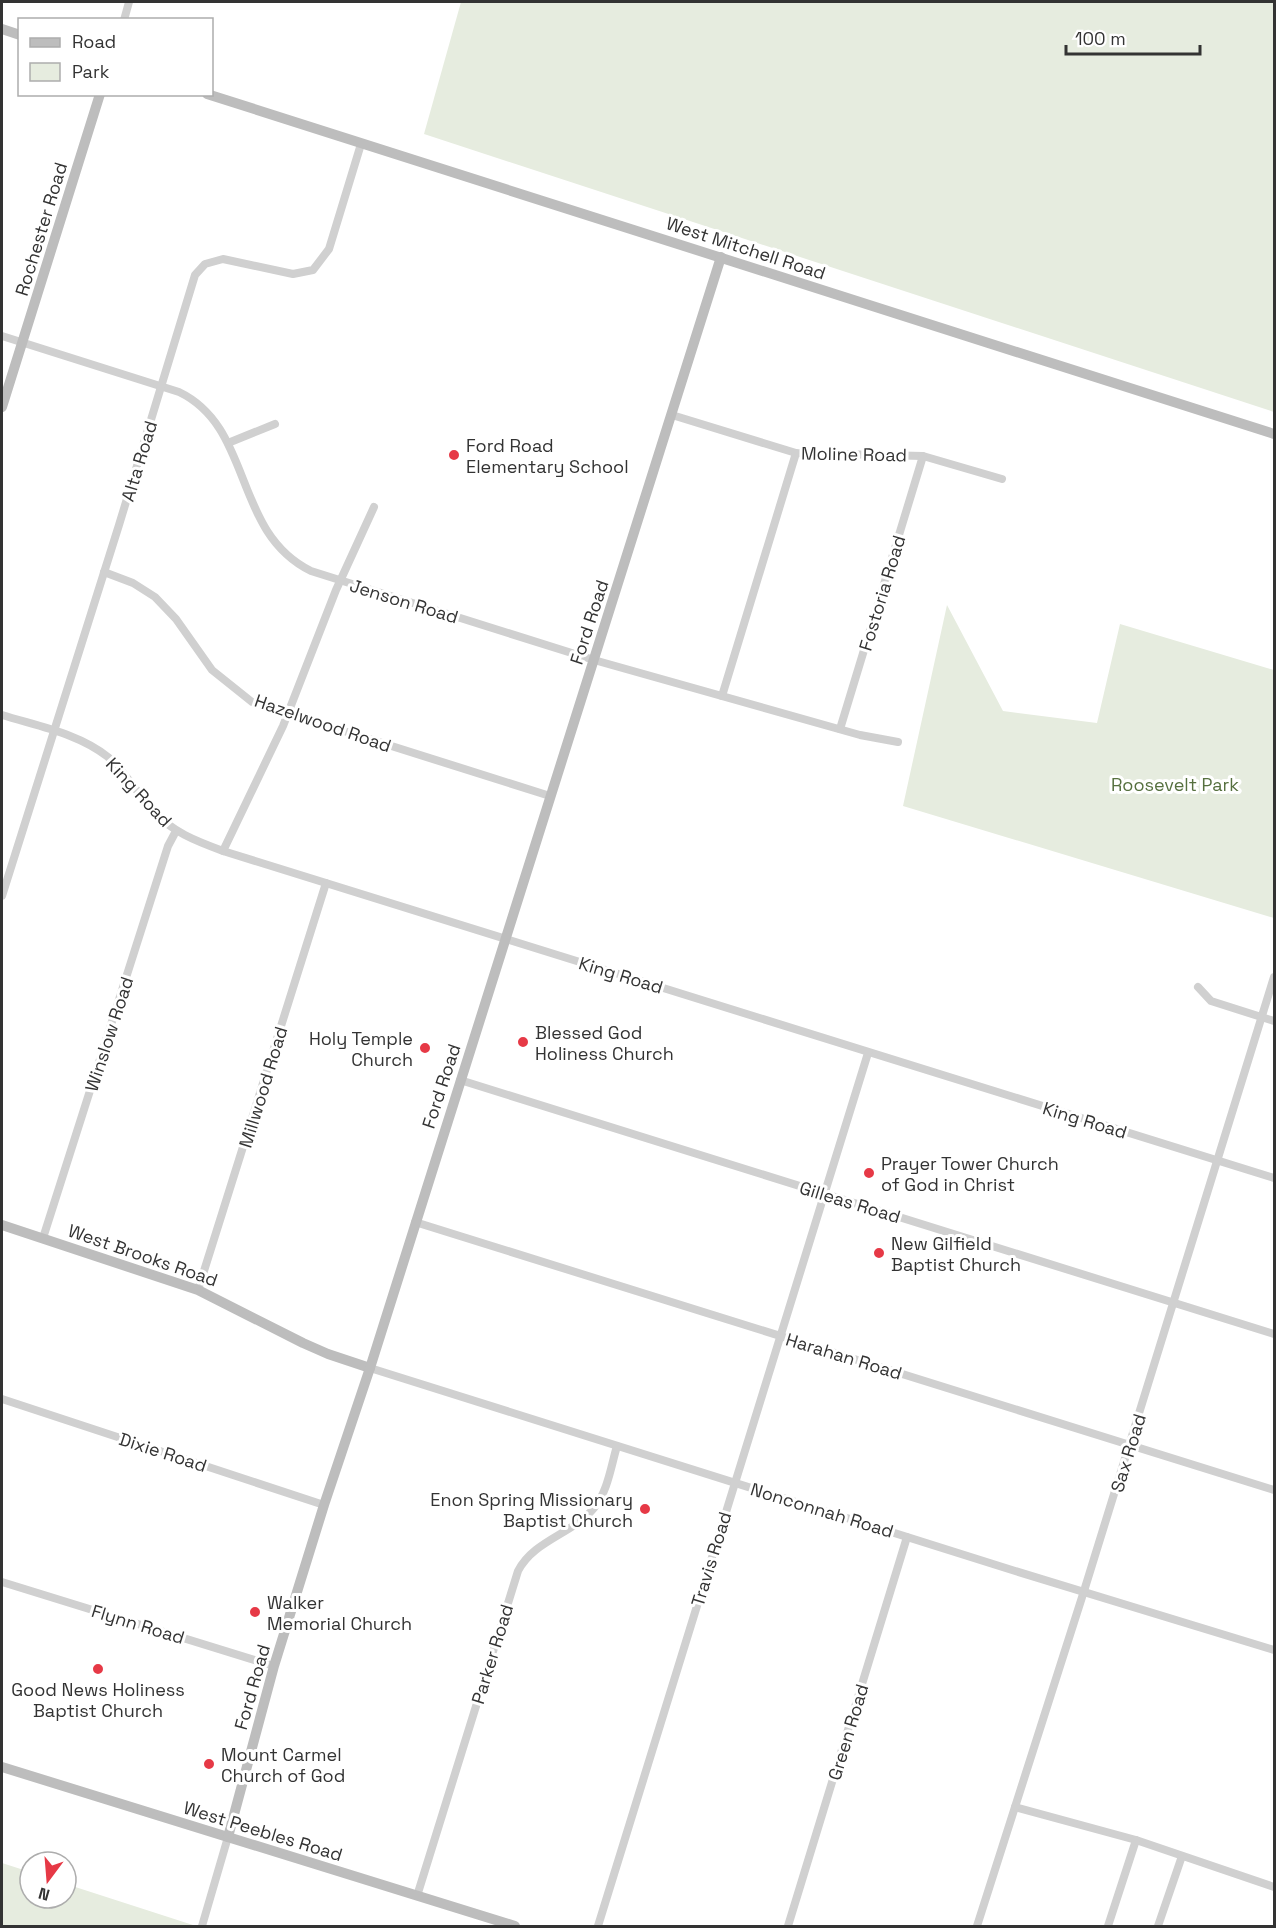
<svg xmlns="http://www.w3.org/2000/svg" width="1276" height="1928" font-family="'Space Grotesk',sans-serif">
<rect width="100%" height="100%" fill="#fff"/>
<g fill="#e6ecdf">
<polygon points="461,2 1274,2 1274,412 424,134"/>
<polygon points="947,605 1003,711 1097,723 1120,624 1274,670 1274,918 903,806"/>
<polygon points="2,1863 30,1872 30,1898 66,1898 66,1884 196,1926 2,1926"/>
</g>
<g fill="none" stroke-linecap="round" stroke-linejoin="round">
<g stroke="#d0d0d0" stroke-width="8">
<polyline points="124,20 129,2"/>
<path d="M2 336 179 392C254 428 232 532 311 571L594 660 860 735 898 742"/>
<polyline points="672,415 796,453 923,456 1002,479"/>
<polyline points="228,443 275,424"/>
<polyline points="104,572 133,583 155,597 176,619 212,670 252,702 550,796"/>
<polyline points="722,696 796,453"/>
<path d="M2 715C37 726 78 733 108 757 125 772 137 792 152 810 172 832 196 841 223 851L1274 1178"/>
<polyline points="840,729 923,456"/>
<polyline points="223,851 283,726 336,590 374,507"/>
<polyline points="2,896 119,525 195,275 205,264 223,259 293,274 313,270 329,249 361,144"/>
<polyline points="1198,987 1211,1001 1274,1021"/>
<polyline points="460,1080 1274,1334"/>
<polyline points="415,1222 1274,1490"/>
<polyline points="43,1238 168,846 176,831"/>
<polyline points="198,1290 326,883"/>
<polyline points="370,1368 1012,1570 1274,1650"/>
<polyline points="2,1399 324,1505"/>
<polyline points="2,1582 274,1666"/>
<polyline points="1015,1807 1136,1840 1274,1887"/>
<path d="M417 1896 518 1571C534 1540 573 1534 594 1508 608 1491 611 1466 617 1446"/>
<polyline points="202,1926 228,1837"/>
<polyline points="598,1926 868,1053"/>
<polyline points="788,1926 907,1537"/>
<polyline points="977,1926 1084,1591 1274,977"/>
<polyline points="1108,1926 1136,1840"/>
<polyline points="1158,1926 1182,1856"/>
</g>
<g stroke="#bdbdbd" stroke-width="10">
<polyline points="2,29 20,35"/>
<polyline points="207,94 1274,434"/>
<polyline points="2,407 100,94"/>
<polyline points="2,1225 198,1290 303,1343 328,1354 370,1368"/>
<polyline points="2,1767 515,1926"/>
<polyline points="228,1837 274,1666 324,1505 370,1368 721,257"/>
</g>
</g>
<g fill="#e63946" stroke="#fff" stroke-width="2">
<circle cx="454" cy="455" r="6"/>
<circle cx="523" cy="1042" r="6"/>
<circle cx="425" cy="1048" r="6"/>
<circle cx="869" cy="1173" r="6"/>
<circle cx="879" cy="1253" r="6"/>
<circle cx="645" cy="1509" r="6"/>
<circle cx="255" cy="1612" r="6"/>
<circle cx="98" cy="1669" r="6"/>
<circle cx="209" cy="1764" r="6"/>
</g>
<g text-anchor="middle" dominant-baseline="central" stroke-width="6" stroke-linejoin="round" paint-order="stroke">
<g font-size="18" fill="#333" stroke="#fff">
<text transform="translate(41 229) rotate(-73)">Rochester Road</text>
<text transform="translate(746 248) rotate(18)">West Mitchell Road</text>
<text transform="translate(854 454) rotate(1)">Moline Road</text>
<text transform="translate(139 461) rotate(-73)">Alta Road</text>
<text transform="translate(882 593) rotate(-73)">Fostoria Road</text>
<text transform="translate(404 601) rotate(17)">Jenson Road</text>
<text transform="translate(589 622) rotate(-72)">Ford Road</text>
<text transform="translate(323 723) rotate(19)">Hazelwood Road</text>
<text transform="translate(139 792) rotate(47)">King Road</text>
<text transform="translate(621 975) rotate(17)">King Road</text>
<text transform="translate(109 1034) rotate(-72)">Winslow Road</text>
<text transform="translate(441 1086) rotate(-72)">Ford Road</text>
<text transform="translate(263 1087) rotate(-73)">Millwood Road</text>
<text transform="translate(1085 1120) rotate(17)">King Road</text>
<text transform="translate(850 1202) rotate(17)">Gilleas Road</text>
<text transform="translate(143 1255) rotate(19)">West Brooks Road</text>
<text transform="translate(844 1356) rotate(17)">Harahan Road</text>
<text transform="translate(163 1452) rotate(18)">Dixie Road</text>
<text transform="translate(1128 1453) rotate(-73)">Sax Road</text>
<text transform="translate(822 1510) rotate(17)">Nonconnah Road</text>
<text transform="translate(711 1559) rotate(-73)">Travis Road</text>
<text transform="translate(138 1624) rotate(17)">Flynn Road</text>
<text transform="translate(492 1654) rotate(-73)">Parker Road</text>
<text transform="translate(252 1687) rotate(-74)">Ford Road</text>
<text transform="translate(848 1732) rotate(-73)">Green Road</text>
<text transform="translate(263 1831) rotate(17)">West Peebles Road</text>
</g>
<g font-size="18" fill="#333" stroke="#fff" text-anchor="start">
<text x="466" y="445">Ford Road<tspan x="466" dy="21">Elementary School</tspan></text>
<text x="535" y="1032">Blessed God<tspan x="535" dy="21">Holiness Church</tspan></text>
<text x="413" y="1038" text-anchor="end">Holy Temple<tspan x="413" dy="21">Church</tspan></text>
<text x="881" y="1163">Prayer Tower Church<tspan x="881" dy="21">of God in Christ</tspan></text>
<text x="891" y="1243">New Gilfield<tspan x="891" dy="21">Baptist Church</tspan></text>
<text x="633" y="1499" text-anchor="end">Enon Spring Missionary<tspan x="633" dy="21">Baptist Church</tspan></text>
<text x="267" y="1602">Walker<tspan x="267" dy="21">Memorial Church</tspan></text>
<text x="98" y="1689" text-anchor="middle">Good News Holiness<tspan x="98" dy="21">Baptist Church</tspan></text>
<text x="221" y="1754">Mount Carmel<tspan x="221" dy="21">Church of God</tspan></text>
</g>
<g font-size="18" fill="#56703f" stroke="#fff">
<text x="1175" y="784">Roosevelt Park</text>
</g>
</g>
<rect width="1276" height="1928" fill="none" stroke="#333333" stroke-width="6"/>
<rect x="18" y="18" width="195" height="78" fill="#ffffff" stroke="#adadad" stroke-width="1.5"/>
<rect x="30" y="38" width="30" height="9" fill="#bdbdbd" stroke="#adadad" stroke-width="1.5"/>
<text x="72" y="48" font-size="18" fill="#333333">Road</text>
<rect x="30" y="63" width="30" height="18" fill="#e6ecdf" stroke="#adadad" stroke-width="1.5"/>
<text x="72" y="78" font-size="18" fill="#333333">Park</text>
<g transform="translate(48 1880) rotate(196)"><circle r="28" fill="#ffffff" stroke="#adadad" stroke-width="1.5"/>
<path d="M0-4.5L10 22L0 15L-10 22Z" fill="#e63946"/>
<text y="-9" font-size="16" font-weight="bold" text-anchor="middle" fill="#333333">N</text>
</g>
<path d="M1066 45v9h134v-9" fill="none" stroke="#333333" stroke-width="3"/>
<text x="1075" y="45" font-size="18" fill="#333333" stroke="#ffffff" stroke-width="4.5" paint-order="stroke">100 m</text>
</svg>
